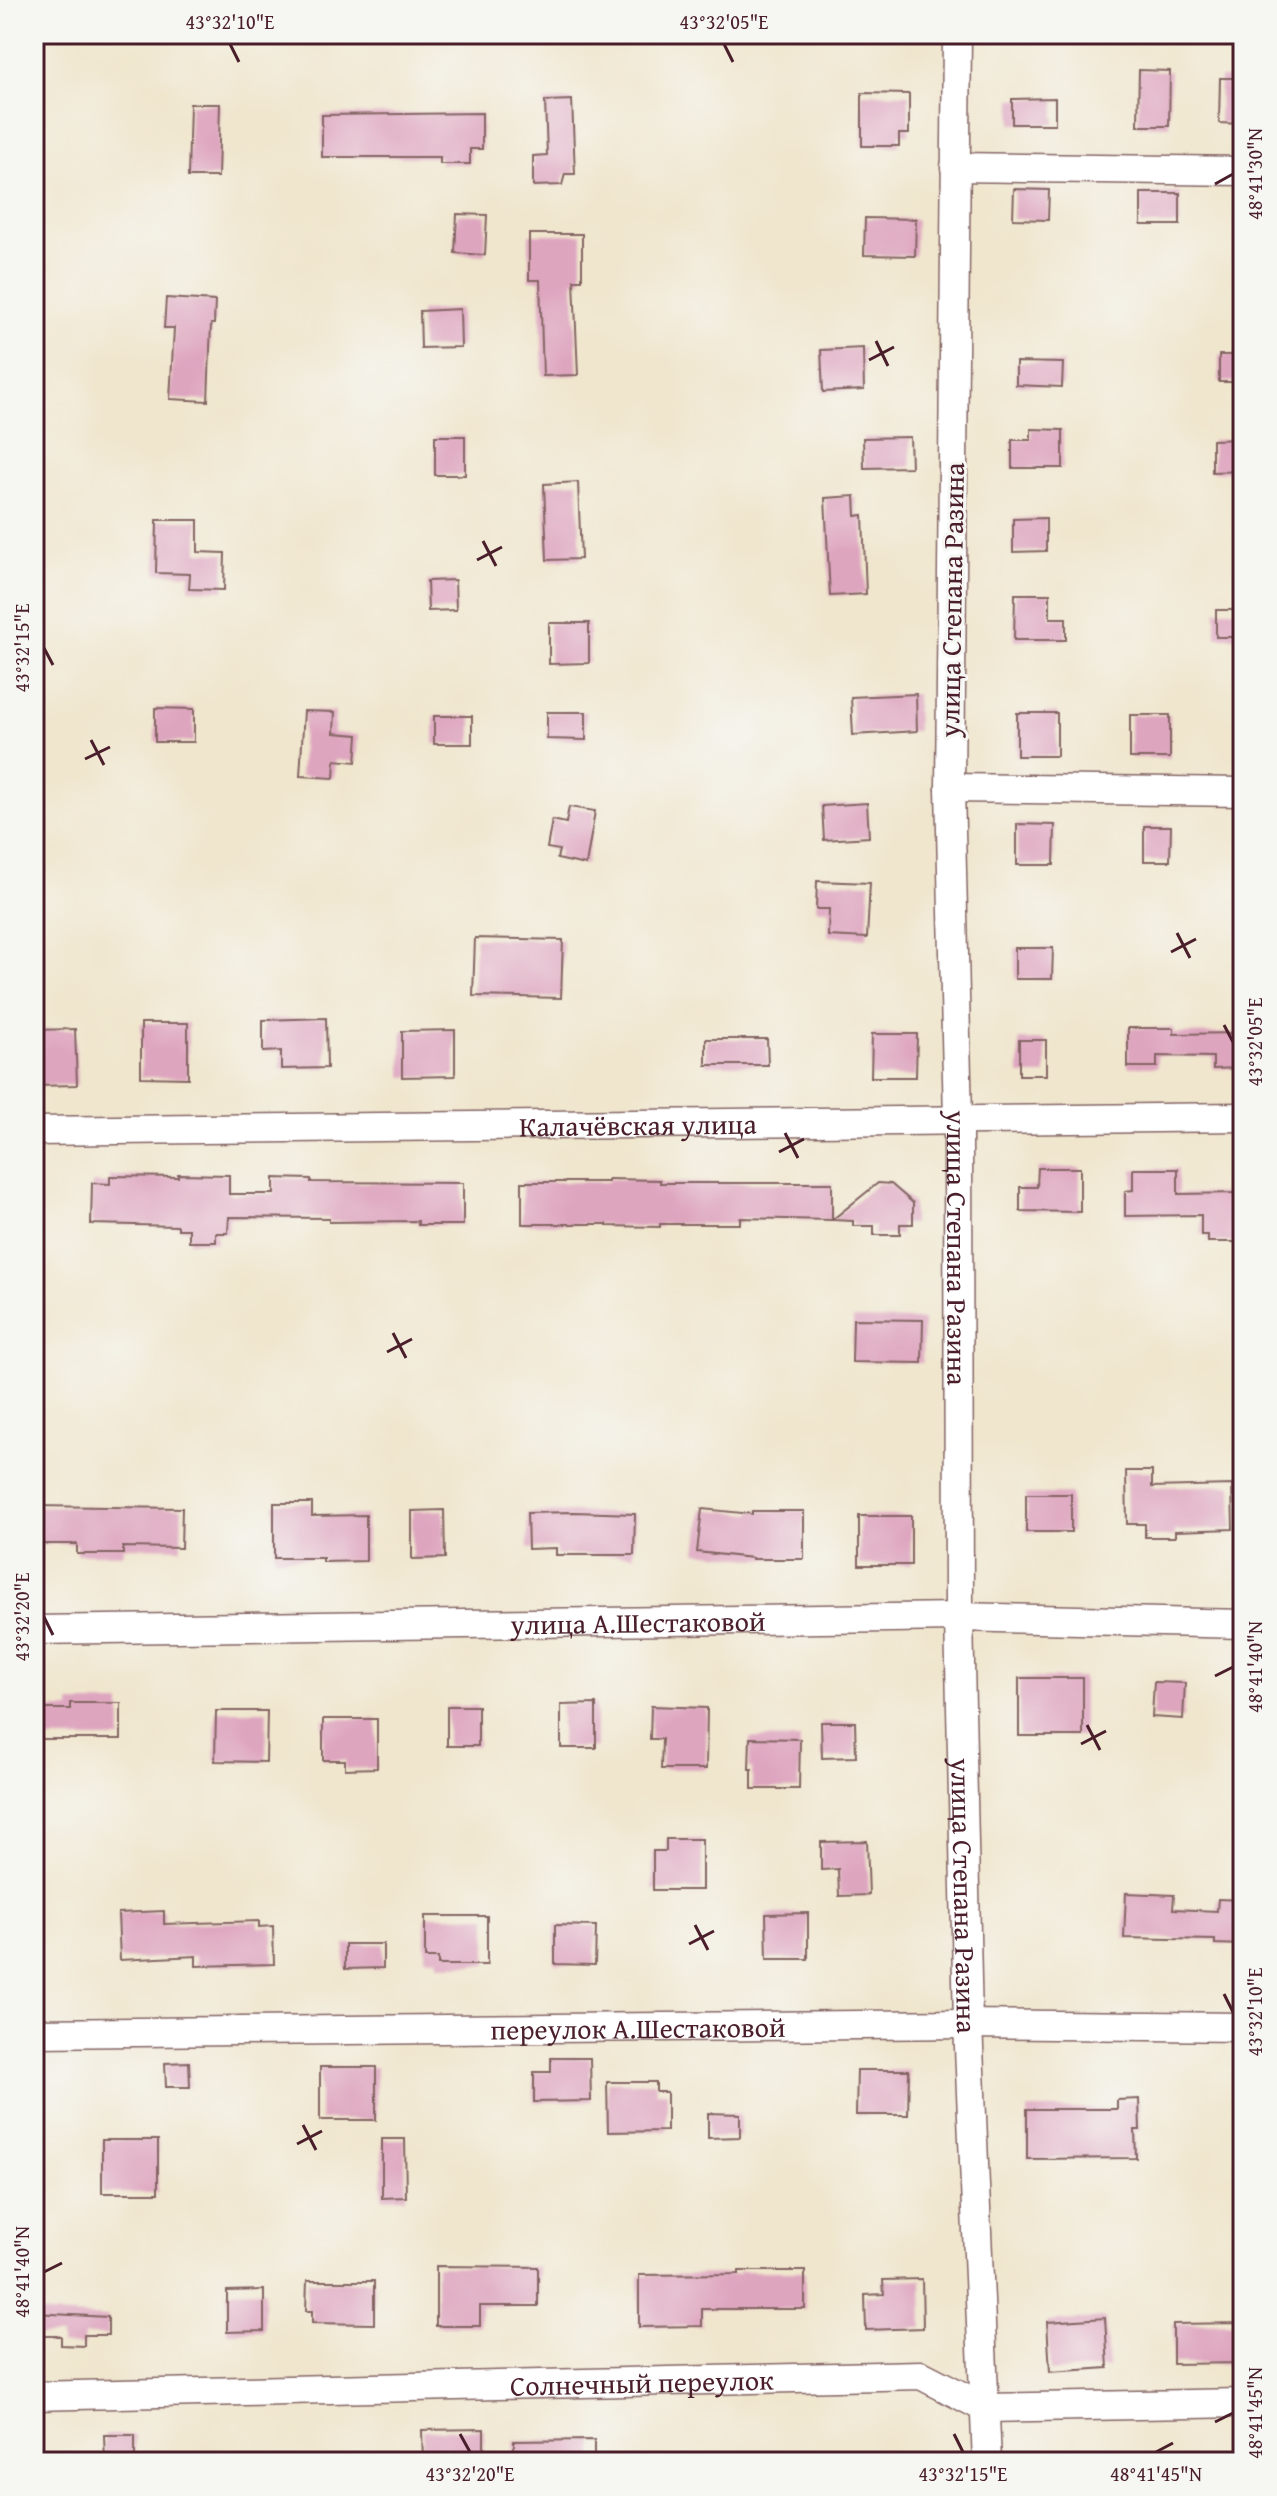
<svg xmlns="http://www.w3.org/2000/svg" width="1277" height="2496" font-family="'Gentium Book Plus',serif">
<rect width="100%" height="100%" fill="#f6f6f2"/>
<filter id="ink" filterUnits="userSpaceOnUse"><feTurbulence type="fractalNoise" baseFrequency=".0125" numOctaves="2"/><feDisplacementMap in="SourceGraphic" scale="16" xChannelSelector="R" yChannelSelector="G"/><feConvolveMatrix kernelMatrix="1 2 1 2 8 2 1 2 1" color-interpolation-filters="sRGB"/></filter>
<filter id="wash" filterUnits="userSpaceOnUse"><feTurbulence type="fractalNoise" baseFrequency=".006" numOctaves="4" result="noise"/><feDisplacementMap in="SourceGraphic" scale="32" xChannelSelector="R" yChannelSelector="G"/><feGaussianBlur stdDeviation="1.8" result="paint"/><feColorMatrix in="noise" values="0 0 0 0 0 0 0 0 0 0 0 0 0 0 0 0 0 1.4 0 .05"/><feComposite in="paint" operator="in"/></filter>
<g filter="url(#wash)">
<rect width="100%" height="100%" fill="#f0e6ce"/>
<g id="blocks">
<g fill="#dea5bf">
<polygon points="1139,70 1170,71 1169,126 1138,126"/>
<polygon points="1220,78 1243,78 1243,124 1219,123"/>
<polygon points="862,93 909,94 909,134 899,134 899,146 862,146"/>
<polygon points="1055,98 1055,124 1012,124 1012,99"/>
<polygon points="572,100 575,174 565,174 562,185 533,186 533,156 547,155 545,101"/>
<polygon points="190,104 220,104 218,177 188,177"/>
<polygon points="482,113 482,149 470,149 470,164 440,164 440,157 322,157 322,115"/>
<polygon points="1014,189 1049,190 1048,220 1013,219"/>
<rect x="1141" y="193" width="39" height="32"/>
<polygon points="457,214 487,215 485,255 455,253"/>
<polygon points="865,218 916,219 915,256 864,255"/>
<polygon points="529,234 582,234 582,280 574,280 578,375 543,376 540,280 529,280"/>
<polygon points="166,298 215,301 214,324 211,324 208,401 170,399 174,328 164,328"/>
<polygon points="460,309 461,347 421,348 420,311"/>
<polygon points="863,348 864,390 823,392 821,350"/>
<rect x="1219" y="355" width="24" height="27"/>
<polygon points="1016,362 1063,363 1062,387 1016,385"/>
<polygon points="1031,429 1063,430 1063,468 1012,468 1012,440 1031,440"/>
<rect x="435" y="436" width="30" height="39"/>
<polygon points="910,437 911,467 864,468 863,438"/>
<polygon points="1243,439 1243,471 1212,472 1212,440"/>
<polygon points="578,482 581,559 547,560 544,484"/>
<polygon points="855,496 856,516 863,515 866,594 830,596 825,498"/>
<polygon points="1046,518 1046,551 1013,552 1013,519"/>
<polygon points="157,520 198,520 198,552 225,553 224,590 189,589 190,574 156,573"/>
<polygon points="455,580 456,610 428,611 427,581"/>
<polygon points="1015,594 1050,594 1050,618 1066,618 1066,640 1014,640"/>
<rect x="1216" y="610" width="27" height="27"/>
<polygon points="549,623 589,623 589,663 549,664"/>
<polygon points="916,694 917,731 853,735 851,697"/>
<polygon points="155,708 194,709 194,742 155,742"/>
<polygon points="304,711 335,712 334,733 358,735 356,762 335,760 334,778 300,776"/>
<polygon points="547,712 586,712 586,740 547,739"/>
<rect x="1017" y="713" width="40" height="43"/>
<rect x="1130" y="715" width="40" height="43"/>
<rect x="434" y="716" width="38" height="28"/>
<polygon points="867,803 869,837 824,840 822,806"/>
<polygon points="569,807 595,811 586,865 557,859 559,850 547,848 552,820 566,823"/>
<polygon points="1017,824 1055,825 1054,865 1017,865"/>
<polygon points="1144,826 1171,826 1170,861 1144,861"/>
<polygon points="817,881 870,883 867,938 828,936 829,909 816,909"/>
<polygon points="475,938 563,940 561,998 473,996"/>
<polygon points="1015,948 1053,948 1052,979 1015,979"/>
<polygon points="326,1018 327,1068 281,1069 281,1051 263,1052 263,1020"/>
<polygon points="141,1023 188,1023 188,1078 141,1077"/>
<polygon points="1128,1028 1174,1028 1174,1034 1240,1033 1240,1068 1213,1069 1213,1057 1157,1056 1157,1067 1128,1067"/>
<polygon points="75,1029 77,1085 34,1086 34,1030"/>
<polygon points="455,1030 455,1076 402,1077 402,1031"/>
<polygon points="872,1034 917,1034 916,1077 871,1077"/>
<polygon points="706,1039 767,1039 768,1065 706,1065"/>
<rect x="1019" y="1040" width="27" height="35"/>
<polygon points="1038,1168 1080,1168 1080,1212 1020,1211 1020,1187 1037,1187"/>
<polygon points="1133,1169 1178,1169 1178,1194 1243,1193 1243,1242 1208,1242 1208,1235 1201,1235 1201,1215 1125,1216 1125,1191 1133,1190"/>
<polygon points="178,1174 229,1175 229,1194 274,1194 274,1178 311,1179 311,1182 463,1183 463,1225 418,1225 418,1221 329,1222 329,1218 229,1217 228,1233 216,1233 216,1242 189,1242 189,1229 178,1229 178,1226 91,1224 92,1183 110,1184 110,1176 178,1177"/>
<polygon points="608,1179 660,1180 660,1183 832,1183 832,1220 740,1218 740,1224 660,1224 660,1227 607,1226 607,1224 522,1224 522,1182 608,1182"/>
<polygon points="878,1183 891,1184 913,1203 913,1224 900,1224 900,1235 874,1235 874,1226 853,1226 853,1221 832,1220"/>
<polygon points="853,1319 923,1320 922,1363 852,1362"/>
<polygon points="1126,1471 1152,1471 1152,1487 1232,1485 1233,1529 1175,1531 1175,1537 1145,1537 1145,1524 1127,1524"/>
<rect x="1026" y="1494" width="45" height="38"/>
<polygon points="274,1503 312,1503 312,1516 366,1515 366,1561 323,1562 323,1558 274,1558"/>
<polygon points="34,1506 182,1508 181,1548 123,1547 123,1554 77,1554 77,1544 34,1544"/>
<polygon points="702,1509 752,1514 752,1511 804,1511 804,1559 752,1559 752,1558 697,1552"/>
<polygon points="444,1510 445,1558 412,1559 412,1511"/>
<polygon points="574,1512 635,1514 634,1555 556,1555 556,1548 528,1549 527,1513"/>
<rect x="859" y="1516" width="52" height="49"/>
<rect x="1019" y="1678" width="64" height="58"/>
<polygon points="1154,1682 1185,1683 1183,1719 1152,1717"/>
<polygon points="70,1703 121,1703 121,1739 34,1739 34,1709 70,1709"/>
<polygon points="596,1704 596,1748 561,1748 561,1705"/>
<rect x="447" y="1706" width="31" height="40"/>
<polygon points="651,1706 707,1708 706,1769 661,1769 662,1739 650,1739"/>
<polygon points="216,1711 267,1711 266,1762 215,1761"/>
<polygon points="323,1719 377,1719 377,1768 345,1769 345,1760 323,1760"/>
<polygon points="821,1722 855,1722 856,1757 822,1758"/>
<polygon points="750,1738 800,1739 799,1789 752,1789 752,1769 749,1769"/>
<polygon points="666,1839 702,1839 702,1890 653,1890 653,1851 666,1851"/>
<polygon points="867,1841 869,1895 839,1896 838,1869 821,1870 821,1842"/>
<polygon points="1126,1893 1174,1895 1173,1909 1217,1911 1218,1899 1243,1900 1243,1945 1215,1944 1215,1940 1124,1938"/>
<polygon points="164,1911 164,1924 259,1921 259,1927 273,1926 274,1964 196,1966 196,1956 120,1960 118,1913"/>
<polygon points="808,1913 808,1959 767,1959 766,1914"/>
<polygon points="425,1916 487,1916 487,1965 438,1965 438,1958 425,1958"/>
<polygon points="555,1925 596,1926 595,1965 555,1964"/>
<polygon points="345,1944 383,1944 383,1968 345,1969"/>
<polygon points="551,2058 590,2058 591,2101 534,2102 534,2072 551,2072"/>
<polygon points="189,2062 190,2087 166,2087 165,2063"/>
<rect x="320" y="2067" width="56" height="53"/>
<polygon points="857,2070 909,2070 908,2115 856,2115"/>
<polygon points="607,2082 656,2082 656,2092 667,2092 667,2131 608,2132"/>
<polygon points="1139,2099 1140,2130 1135,2130 1136,2158 1027,2159 1027,2109 1117,2109 1117,2100"/>
<polygon points="708,2113 740,2114 740,2137 708,2138"/>
<polygon points="382,2139 405,2139 406,2197 382,2198"/>
<rect x="102" y="2140" width="56" height="53"/>
<polygon points="436,2266 538,2267 538,2306 480,2306 480,2326 436,2326"/>
<polygon points="739,2271 805,2271 805,2309 702,2309 702,2326 639,2327 639,2275 739,2274"/>
<polygon points="922,2279 923,2328 866,2330 865,2295 884,2294 883,2280"/>
<polygon points="307,2281 374,2281 374,2324 312,2323 312,2311 306,2311"/>
<polygon points="264,2290 264,2331 227,2332 227,2291"/>
<polygon points="34,2313 108,2317 108,2335 84,2335 84,2346 61,2345 61,2336 34,2336"/>
<polygon points="1105,2318 1108,2368 1050,2372 1047,2322"/>
<polygon points="1243,2323 1243,2363 1173,2364 1173,2324"/>
<polygon points="484,2429 484,2462 423,2462 422,2430"/>
<polygon points="104,2435 135,2435 135,2462 105,2462"/>
<polygon points="594,2440 594,2462 514,2462 514,2441"/>
</g>
</g>
</g>
<g filter="url(#ink)">
<use href="#blocks" fill-opacity="0" stroke="#846564" stroke-width="2"/>
<g fill="none" stroke-linecap="round" stroke-linejoin="round">
<g stroke="#846564" stroke-width="31">
<g id="street">
<path id="s1" d="M957 34 950 788 958 1119 959 1617 968 2024 987 2462"/>
<polyline points="955,167 1243,171"/>
<polyline points="950,788 1243,792"/>
<path id="s2" d="M34 1131 1243 1117"/>
<path id="s3" d="M34 1630 959 1617 1243 1624"/>
<path id="s4" d="M34 2033 968 2024 1243 2027"/>
<path id="s5" d="M34 2396 921 2375 985 2408 1243 2403"/>
</g>
</g>
<use href="#street" stroke="#fff" stroke-width="28"/>
</g>
</g>
<path fill="none" stroke="#4a1f2b" stroke-width="3" d="M230 44 239 62M724 44 733 62M1215 184 1233 174M876 341 888 366M869 360 894 347M483 541 496 566M477 560 502 547M44 648 53 665M91 740 104 765M85 759 110 747M1177 933 1190 958M1171 952 1196 939M1224 1025 1233 1042M785 1133 798 1158M779 1152 804 1139M393 1333 406 1358M387 1352 412 1339M44 1617 53 1635M1215 1676 1233 1667M1087 1725 1100 1750M1081 1744 1106 1731M695 1925 708 1950M689 1944 714 1931M1224 1994 1233 2012M303 2125 316 2150M297 2144 322 2131M44 2272 62 2263M1215 2422 1233 2413M460 2434 470 2452M954 2434 963 2452M1156 2452 1173 2443"/>
<g text-anchor="middle" dominant-baseline="central" stroke-width="6" stroke-linejoin="round" paint-order="stroke">
<g font-size="28" fill="#4a1f2b" stroke="#f6f6f2">
<text transform="translate(951 600) rotate(-89)">улица Степана Разина</text>
<text stroke="none"><textPath href="#s2" startOffset="604">Калачёвская улица</textPath></text>
<text stroke="none"><textPath href="#s1" startOffset="1214">улица Степана Разина</textPath></text>
<text stroke="none"><textPath href="#s3" startOffset="604">улица А.Шестаковой</textPath></text>
<text stroke="none"><textPath href="#s1" startOffset="1862">улица Степана Разина</textPath></text>
<text stroke="none"><textPath href="#s4" startOffset="604">переулок А.Шестаковой</textPath></text>
<text stroke="none"><textPath href="#s5" startOffset="608">Солнечный переулок</textPath></text>
</g>
</g>
<rect width="1277" height="2496" fill="none" stroke="#f6f6f2" stroke-width="88"/>
<rect x="44" y="44" width="1189" height="2408" fill="none" stroke="#4a1f2b" stroke-width="3"/>
<g font-size="20" text-anchor="middle" fill="#4a1f2b">
<text x="230" y="29">43°32'10"E</text>
<text x="724" y="29">43°32'05"E</text>
<text transform="translate(1255 174) rotate(-90)" y="7">48°41'30"N</text>
<text transform="translate(22 648) rotate(-90)" y="7">43°32'15"E</text>
<text transform="translate(1255 1042) rotate(-90)" y="7">43°32'05"E</text>
<text transform="translate(22 1617) rotate(-90)" y="7">43°32'20"E</text>
<text transform="translate(1255 1667) rotate(-90)" y="7">48°41'40"N</text>
<text transform="translate(1255 2012) rotate(-90)" y="7">43°32'10"E</text>
<text transform="translate(22 2272) rotate(-90)" y="7">48°41'40"N</text>
<text transform="translate(1255 2413) rotate(-90)" y="7">48°41'45"N</text>
<text x="470" y="2481">43°32'20"E</text>
<text x="963" y="2481">43°32'15"E</text>
<text x="1156" y="2481">48°41'45"N</text>
</g>
</svg>
